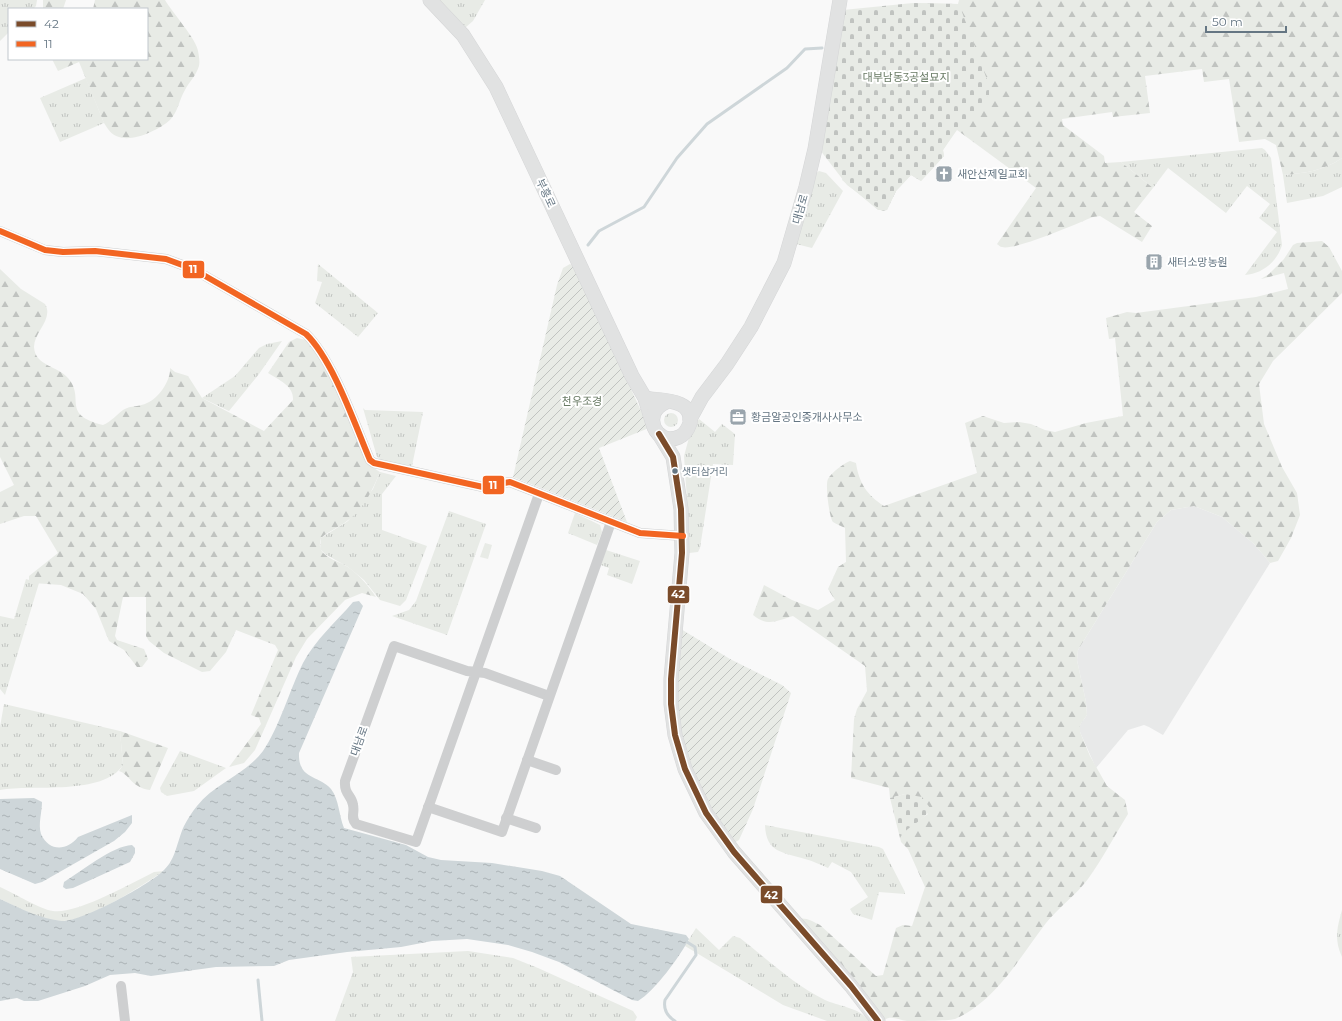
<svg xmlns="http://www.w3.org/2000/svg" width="1342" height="1021" font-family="Montserrat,'Noto Sans KR',sans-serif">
<defs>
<pattern id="grass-tufts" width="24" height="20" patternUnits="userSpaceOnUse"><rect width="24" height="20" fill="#e8ebe6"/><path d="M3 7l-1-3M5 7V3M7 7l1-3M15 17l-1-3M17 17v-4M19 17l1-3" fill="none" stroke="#c0c3c0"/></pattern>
<pattern id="forest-firs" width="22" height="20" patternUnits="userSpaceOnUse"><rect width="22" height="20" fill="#e8ebe6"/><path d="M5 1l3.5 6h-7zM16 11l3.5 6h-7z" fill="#c0c3c0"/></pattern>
<pattern id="cemetery-stones" width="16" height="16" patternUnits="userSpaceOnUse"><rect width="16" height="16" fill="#e8ebe6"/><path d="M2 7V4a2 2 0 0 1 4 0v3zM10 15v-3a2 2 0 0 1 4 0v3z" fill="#c0c3c0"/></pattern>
<pattern id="garden-furrows" width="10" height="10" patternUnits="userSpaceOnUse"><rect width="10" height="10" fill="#e8ebe6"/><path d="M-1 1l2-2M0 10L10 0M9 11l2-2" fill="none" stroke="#c0c3c0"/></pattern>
<pattern id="water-ripples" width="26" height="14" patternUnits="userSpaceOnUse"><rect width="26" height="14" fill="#ced6d9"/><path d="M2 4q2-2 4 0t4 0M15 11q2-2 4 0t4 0" fill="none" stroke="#abb2b5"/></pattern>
</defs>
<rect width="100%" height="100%" fill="#f9f9f9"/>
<polygon fill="#e8e9e9" points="1194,506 1222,517 1254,544 1270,563 1163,735 1149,727 1144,725 1128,730 1096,768 1080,732 1080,725 1087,715 1086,702 1077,660 1078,650 1157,522 1171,510"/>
<g fill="url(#grass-tufts)">
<polygon points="0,0 37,0 36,6 33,9 9,9 9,32 0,41"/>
<polygon points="437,0 485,0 473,21 466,27 463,27"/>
<polygon points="86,78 104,123 60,142 40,98"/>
<path d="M1262 148 1265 150 1271 158 1282 245C1277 262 1262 274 1245 275L1277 232 1259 218 1270 204 1247 186 1226 213 1168 168 1153 188 1121 162Z"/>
<path d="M1342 158V187L1323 196 1287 203 1283 175C1305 173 1323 171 1342 158Z"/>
<polygon points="819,171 826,173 843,191 812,248 796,244 815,174"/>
<polygon points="318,264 378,313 358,337 315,303 322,282 317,281"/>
<polygon points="282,341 259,374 229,411 202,398 235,376 259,348 267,344"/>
<polygon points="363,408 365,410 423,412 412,466 382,461 377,457"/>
<circle cx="671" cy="420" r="7"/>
<polygon points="699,419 715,432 722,424 735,434 733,465 713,464 700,548 698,552 689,553 689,529 684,456 690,434"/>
<polygon points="380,472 396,476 382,494 382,530 427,546 406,600 400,606 380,600 364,580 348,567 325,554 320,549 321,538 348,521 373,489"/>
<polygon points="449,511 486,524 447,635 392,616 409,610 416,601"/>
<polygon points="575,513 600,525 602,532 597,545 568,533"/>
<polygon points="606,550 640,561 632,584 607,575 609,568 601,565"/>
<polygon points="26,579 39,583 5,695 0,689 0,616 14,619"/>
<path d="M4 704 120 731 123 765C103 796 33 784 0 790V727Z"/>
<polygon points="180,751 226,768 194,791 167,796 161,792 160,788"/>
<path d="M765 825 879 847 883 849 905 892V894L879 892 872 920 853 914 850 909 868 897 851 872 832 862 828 868C821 865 813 861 805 859 783 852 766 853 765 825Z"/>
<path d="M164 871C143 885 88 921 63 921 41 921 19 908 0 899V887C14 893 39 909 53 911 75 915 132 883 154 872Z"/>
<path d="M1342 910V957C1334 940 1337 927 1342 910Z"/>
<path d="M696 928 719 950 733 936 740 938C767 959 794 985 825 1000 838 1006 861 1008 869 1021H827L783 1005 685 946Z"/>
<polygon points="468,951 513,958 538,968 633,1011 637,1017 635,1021 335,1021 353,972 351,957"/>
</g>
<g fill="url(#forest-firs)">
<polygon points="43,0 66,0 63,9 43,9"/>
<path d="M95 0H165C172 12 197 40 198 51 199 56 200 62 199 66 196 76 189 82 185 90 179 100 178 112 170 120 159 130 133 142 119 137 111 135 108 129 104 123L79 62 58 71 52 59H147V9H93Z"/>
<path d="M959 0H1342V158C1323 171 1305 173 1283 175L1276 145 1265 139 1239 142 1229 79 1204 82 1202 69 1145 76 1150 113 1113 117 1112 112 1062 119 1063 125 1104 156 1105 163 1121 162 1153 188 1134 212 1152 226 1142 242 1100 216 1093 217C1078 223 1015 251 1002 247 1000 247 999 245 997 244L1036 188 957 130 943 150 944 156 921 181 911 175 896 191 887 210H878L842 180 913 3 958 4Z"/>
<path d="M1322 241 1329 247 1342 271V293L1273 361 1259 384 1264 424 1282 467 1297 493 1300 515 1291 538 1278 561 1270 563 1254 544 1222 517 1194 506 1171 510 1157 522 1078 650 1077 660 1086 702 1087 715 1080 725V732L1090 756 1107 786 1125 800 1128 814C1115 835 1103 858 1088 879 1076 895 1059 907 1046 923 1020 957 996 1001 955 1019 947 1021 917 1021 907 1021 898 1020 892 1015 884 1020L798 919C806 917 812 921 820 925L876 976 883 975 896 928 903 925 912 926 925 887 908 849 901 842 900 838 904 830 928 814 905 794 890 798 889 788 851 778 854 719 857 709 867 691 865 666 793 616C776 621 768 627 753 615L764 585 792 600 818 610 835 600 828 589 838 567 846 562 845 528C841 526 836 524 833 522 829 517 825 484 828 479 832 472 843 464 850 461L856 463C859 483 867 495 884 506L977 473 965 423 983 416 1004 423 1019 422 1031 424 1045 430 1055 432 1086 423 1123 416 1115 338 1109 339 1106 318 1127 312 1136 313 1256 297 1288 289 1284 273 1261 279 1269 274 1284 259 1293 245 1297 243Z"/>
<path d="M0 269 21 289 45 304C54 319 34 332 34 347 35 366 58 366 68 378 86 399 60 414 103 425 112 421 116 415 123 410 131 405 140 407 147 403 159 398 171 380 170 368L175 372 188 376 202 398 264 431 293 400C294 386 279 380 268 373L289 342 297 338 306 340 314 349 334 385 369 465 380 472C372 491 364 509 347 521 339 527 329 531 321 538 320 542 319 546 321 550 325 558 340 562 348 567 359 575 368 585 376 597L362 593 345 600 307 639 296 657 255 750 244 763 229 767 261 724 259 718 251 715 278 650 275 645 236 630 226 652 210 671 202 672 164 653 149 641 146 636V597H123L115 636 117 640 144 649 148 659 142 667H137L124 650 109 641 96 609 83 594 61 585 33 583 29 580V576L58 553 36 516H24L0 524V492L14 485 0 457Z"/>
<path d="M120 731 168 748 150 790C132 788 129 774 119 771L123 765Z"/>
</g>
<g fill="url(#cemetery-stones)">
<polygon points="913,3 959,4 989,85 989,95 956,130 943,150 944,156 921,181 911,175 896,191 887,210 882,211 847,185 820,150 843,10"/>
<path d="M905 794 922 797 930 808C926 821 907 825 900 838L890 798Z"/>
</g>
<polygon fill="#e8ebe6" points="485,543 492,545 488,559 480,557"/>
<g fill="url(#garden-furrows)">
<polygon points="570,264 575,268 649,428 599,448 627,522 513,477 557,285 563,268"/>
<polygon points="681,629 730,659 782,685 791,693 753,809 739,840 732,844 713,818 690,770 675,707"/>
</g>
<g fill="url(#water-ripples)">
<path d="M359 601 363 606 299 753C298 780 319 775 331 789 339 799 339 816 344 828L406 845 428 857 441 860 492 863 542 871 560 876 631 924 686 935 689 939C680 956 655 991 638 1001L632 1000 559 962 532 952 508 945 467 939 432 941 401 947 347 952 289 960 274 966 216 967 151 976 135 973 110 975 85 986 38 1001H24L17 998 0 1001V899C20 908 40 919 62 921 81 922 151 884 164 870 176 859 177 841 184 826 187 820 192 812 197 806 215 783 245 775 263 751 279 728 290 689 303 663 315 640 337 621 353 602Z"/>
<path d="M34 798 42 802C42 812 38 824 41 834 49 852 67 851 78 837L132 815V823L125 832 114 841 42 882 35 884 0 869V799Z"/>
<path d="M132 845 135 848V853L130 862 73 888 66 889 63 887 64 882C82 871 112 846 132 845Z"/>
</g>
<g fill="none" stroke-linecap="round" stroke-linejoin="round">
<g stroke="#ced6d9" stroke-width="3">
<polyline points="588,245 599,231 644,207 677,158 707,124 787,68 805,49 822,48"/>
<polyline points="258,980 262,1021"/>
<path d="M675 1021C667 1016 663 1010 665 1000L696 955 695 947 687 942"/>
</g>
<g stroke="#d5d6d7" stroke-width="15">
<g id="secondary">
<polyline points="430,0 463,35 496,87 632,376 645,398 652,421"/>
<path d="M645 398C660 401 694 398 690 423 688 429 684 435 679 437 656 447 640 413 666 402"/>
<polyline points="690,419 702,397 727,364 751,327 784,263 806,187 815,149 840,0"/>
<polyline points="659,434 673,457 681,509 682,553 671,679 671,704 675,735 685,769 706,813 734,852 851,986 878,1021"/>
</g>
</g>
<g stroke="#cecfd0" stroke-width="10">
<path d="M0 231 45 250 63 252 95 251 166 259 193 269 306 334C333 360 355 425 370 460L374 463 483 487 510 482 640 533 683 536"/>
<path d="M539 494C498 610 457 726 416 842L356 824C350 817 355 813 353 805 352 795 344 795 345 781L394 646 467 671 485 673 549 696"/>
<polyline points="527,760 556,770"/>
<polyline points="428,807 502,832 611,522"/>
<polyline points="506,818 536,828"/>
<polyline points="121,986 125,1021"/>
</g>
<use href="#secondary" stroke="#e1e2e2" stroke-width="14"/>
<g stroke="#fff" stroke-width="9">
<polyline id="bus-1" points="659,434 673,457 681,509 682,553 671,679 671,704 675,735 685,769 706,813 734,852 851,986 878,1021"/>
</g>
<g stroke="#fff" stroke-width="9">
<path id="bus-2" d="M0 231 45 250 63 252 95 251 166 259 193 269 306 334C333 360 355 425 370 460L374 463 483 487 510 482 640 533 683 536"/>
</g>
<use href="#bus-1" stroke="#7a4b2a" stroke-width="6"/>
<use href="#bus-2" stroke="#f26522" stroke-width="6"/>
</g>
<defs>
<g id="church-square" transform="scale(0.9)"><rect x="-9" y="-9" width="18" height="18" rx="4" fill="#99a4ac" stroke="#fff"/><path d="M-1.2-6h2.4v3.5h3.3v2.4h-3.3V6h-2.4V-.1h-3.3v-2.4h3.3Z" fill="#fff"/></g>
<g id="building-square" transform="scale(0.9)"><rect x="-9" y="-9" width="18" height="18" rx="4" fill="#99a4ac" stroke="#fff"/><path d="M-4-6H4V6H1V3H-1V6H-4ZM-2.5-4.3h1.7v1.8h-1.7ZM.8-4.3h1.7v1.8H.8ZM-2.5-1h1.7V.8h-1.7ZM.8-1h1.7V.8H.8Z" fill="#fff"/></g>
<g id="office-square" transform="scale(0.9)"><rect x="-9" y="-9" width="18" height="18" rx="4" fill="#99a4ac" stroke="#fff"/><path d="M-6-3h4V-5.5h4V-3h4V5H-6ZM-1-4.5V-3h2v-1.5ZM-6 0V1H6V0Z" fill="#fff"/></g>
</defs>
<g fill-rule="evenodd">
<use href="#church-square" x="944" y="174"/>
<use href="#building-square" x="1154" y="262"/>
<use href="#office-square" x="738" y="417"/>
</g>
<circle fill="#657683" stroke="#fff" stroke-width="1.5" cx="675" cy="471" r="3.5"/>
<g text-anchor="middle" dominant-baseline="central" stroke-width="4" stroke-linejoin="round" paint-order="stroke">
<g font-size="10" fill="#657683" stroke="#fff" text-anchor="start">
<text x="682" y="471">샛터삼거리</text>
</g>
<g font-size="11" fill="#687a64" stroke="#fff">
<text x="906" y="77">대부남동3공설묘지</text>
<text x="582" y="401">천우조경</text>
</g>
<g font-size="11" fill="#657683" stroke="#fff" text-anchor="start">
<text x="957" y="174">새안산제일교회</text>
<text x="1167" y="262">새터소망농원</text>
<text x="751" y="417">황금알공인중개사사무소</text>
</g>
<g font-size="11" fill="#657683" stroke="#fff">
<text transform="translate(546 193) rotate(65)">부흥로</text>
<text transform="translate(800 209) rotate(-74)">대남로</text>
<text transform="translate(359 741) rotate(-70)">대남로</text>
</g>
</g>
<g stroke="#fff" stroke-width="1.5">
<rect x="182" y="260" width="23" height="19" rx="4" fill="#f26522"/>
<rect x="482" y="475" width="23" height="20" rx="4" fill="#f26522"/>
<rect x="667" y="585" width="23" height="19" rx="4" fill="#7a4b2a"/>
<rect x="760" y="885" width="23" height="19" rx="4" fill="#7a4b2a"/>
</g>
<g font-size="11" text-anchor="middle" font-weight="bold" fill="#fff">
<text x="193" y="273">11</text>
<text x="493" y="489">11</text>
<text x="678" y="598">42</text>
<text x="771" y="899">42</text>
</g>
<rect x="8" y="8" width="140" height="52" fill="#ffffff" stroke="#c1c8cd"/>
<rect x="16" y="21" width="20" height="6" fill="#7a4b2a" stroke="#c1c8cd"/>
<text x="44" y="28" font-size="12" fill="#657683">42</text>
<rect x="16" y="41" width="20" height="6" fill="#f26522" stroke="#c1c8cd"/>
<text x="44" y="48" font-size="12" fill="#657683">11</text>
<path d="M1206 26v6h80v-6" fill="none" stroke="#657683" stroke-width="2"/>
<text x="1212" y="26" font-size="12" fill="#657683" stroke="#ffffff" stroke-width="3" paint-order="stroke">50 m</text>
</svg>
